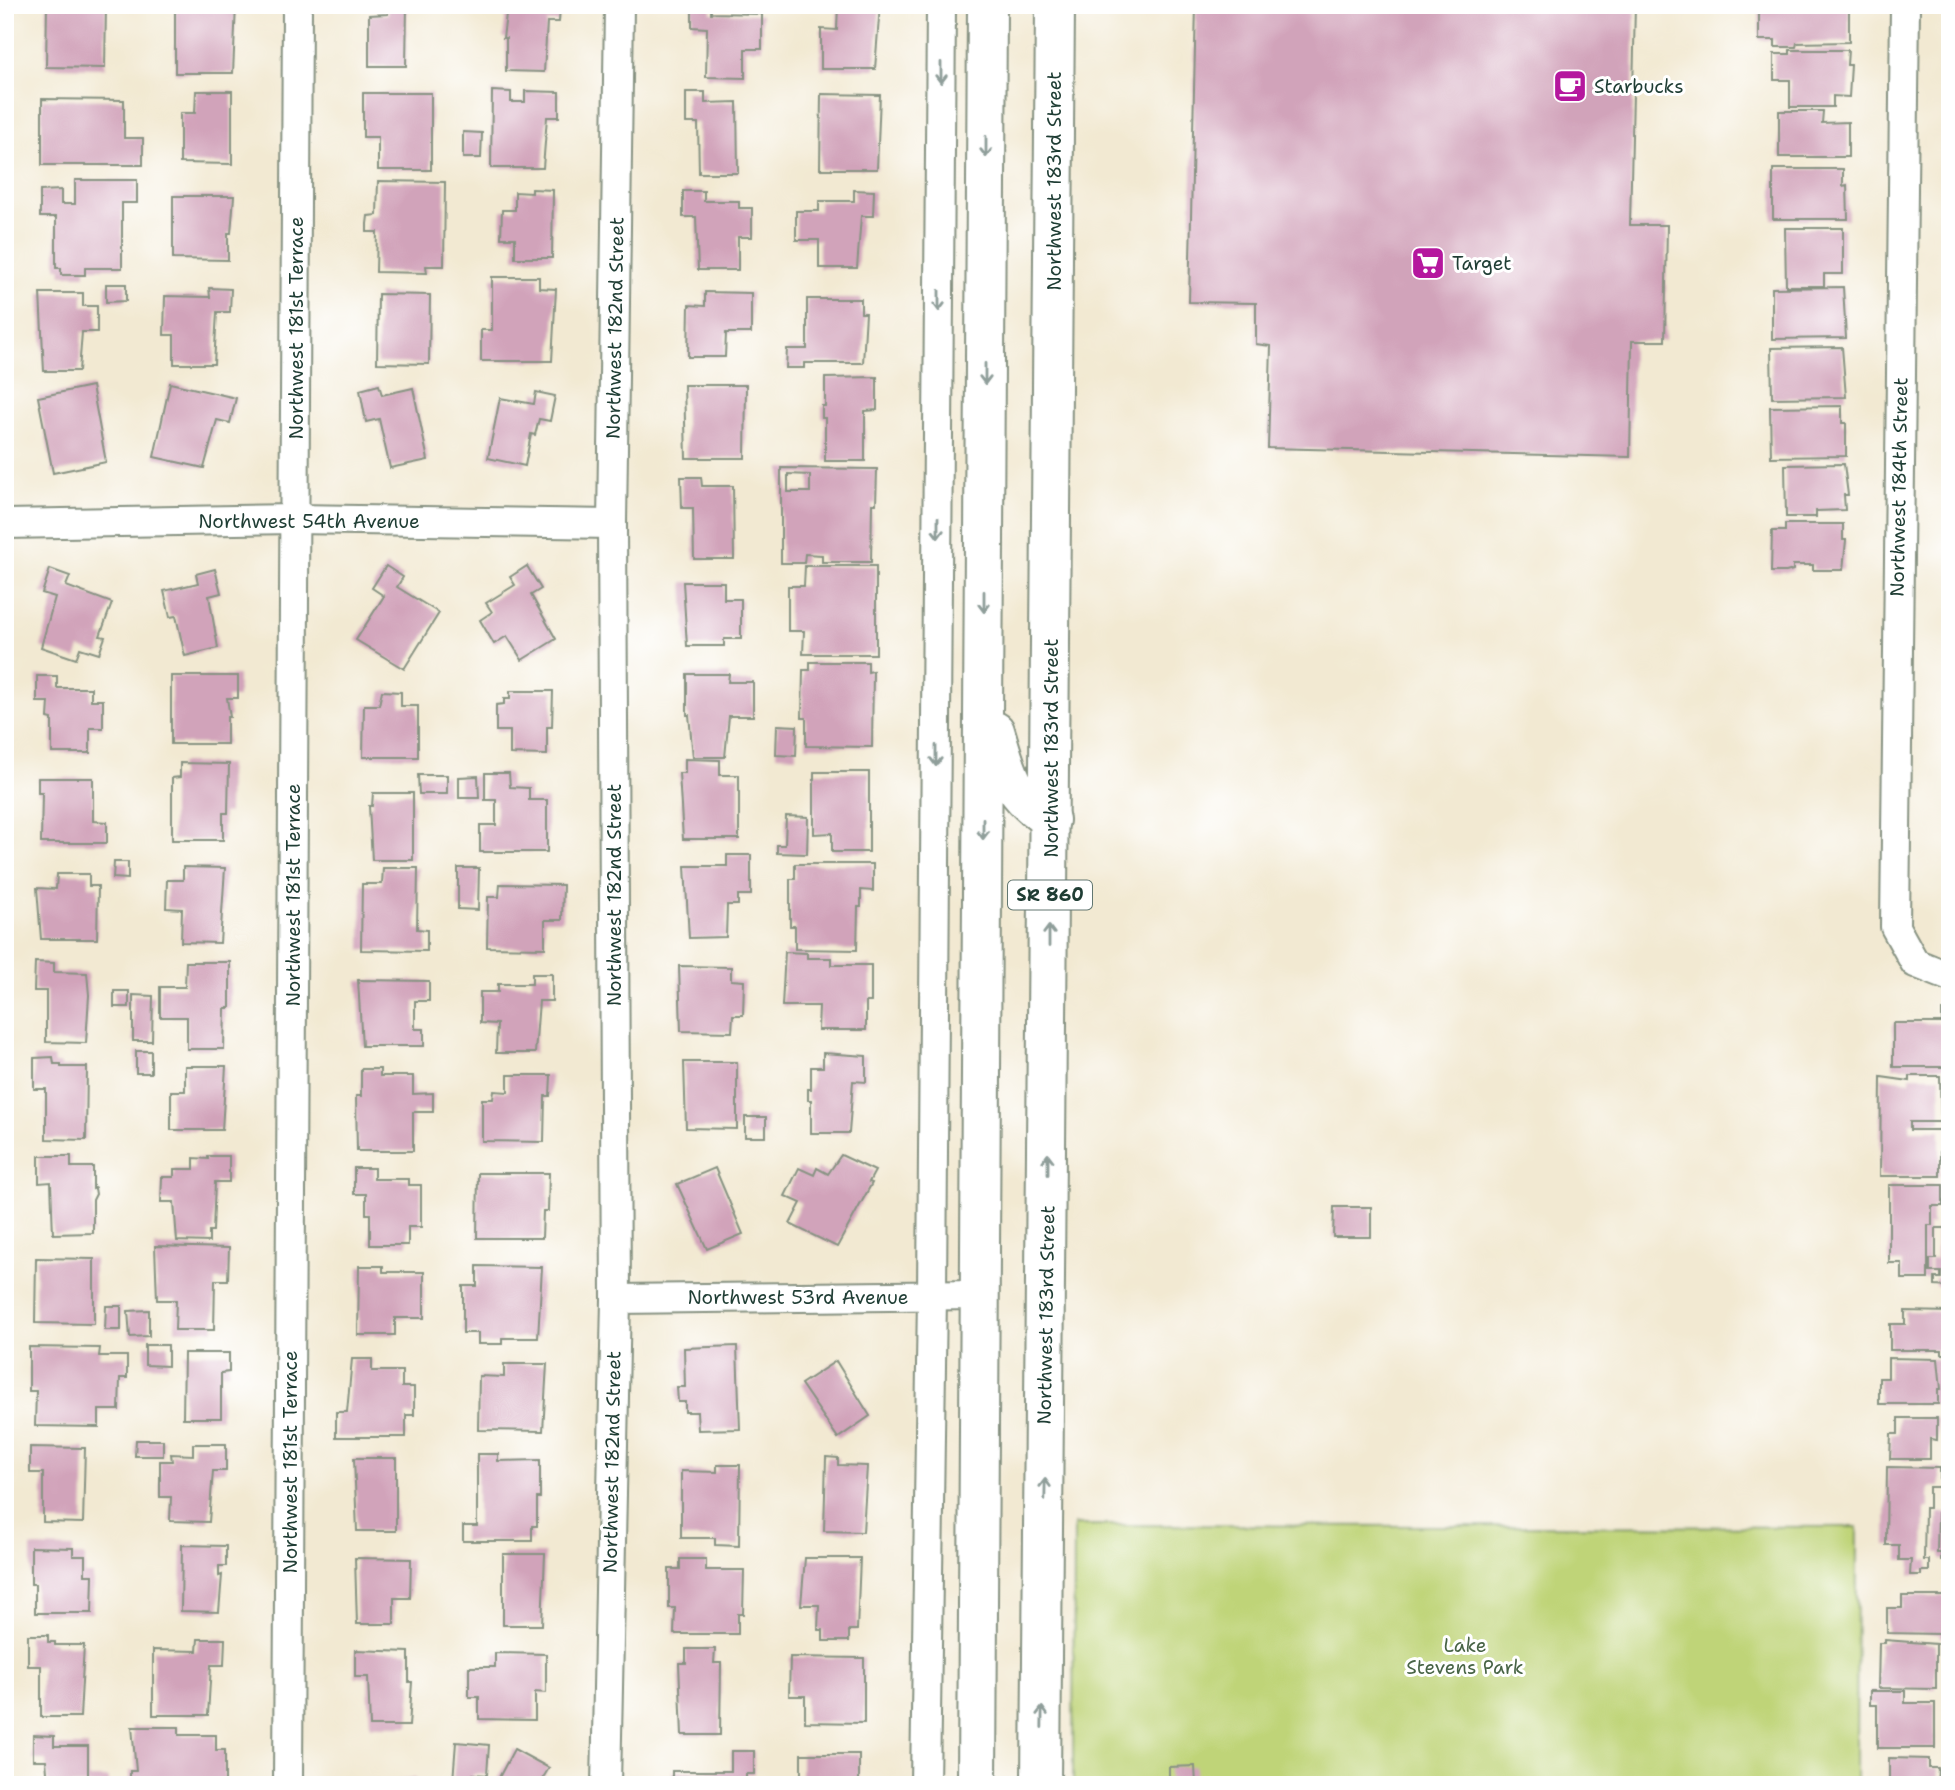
<svg xmlns="http://www.w3.org/2000/svg" width="1955" height="1790" font-family="'Shantell Sans',sans-serif">
<rect width="100%" height="100%" fill="#fff"/>
<filter id="ink" filterUnits="userSpaceOnUse"><feTurbulence type="fractalNoise" baseFrequency=".0143" numOctaves="2"/><feDisplacementMap in="SourceGraphic" scale="14" xChannelSelector="R" yChannelSelector="G"/><feConvolveMatrix kernelMatrix="1 2 1 2 8 2 1 2 1" color-interpolation-filters="sRGB"/></filter>
<filter id="wash" filterUnits="userSpaceOnUse"><feTurbulence type="fractalNoise" baseFrequency=".00686" numOctaves="4" result="noise"/><feDisplacementMap in="SourceGraphic" scale="28" xChannelSelector="R" yChannelSelector="G"/><feGaussianBlur stdDeviation="1.57" result="paint"/><feColorMatrix in="noise" values="0 0 0 0 0 0 0 0 0 0 0 0 0 0 0 0 0 1.4 0 .05"/><feComposite in="paint" operator="in"/></filter>
<g filter="url(#wash)">
<rect width="100%" height="100%" fill="#f2e9d2"/>
<polygon fill="#bfd478" stroke="#6f8856" stroke-width="2" points="1074,1525 1857,1527 1856,1785 1073,1785"/>
<g id="blocks">
<g fill="#d1a3ba" fill-rule="evenodd">
<polygon points="47,5 106,6 105,68 46,67"/>
<polygon points="175,5 236,5 233,73 175,73"/>
<polygon points="388,5 407,5 406,66 369,66 369,15 388,14"/>
<polygon points="540,5 560,5 559,22 547,22 544,72 506,71 506,38 503,38 507,7"/>
<polygon points="692,5 711,5 711,13 762,14 762,49 745,49 745,78 706,77 707,28 692,27"/>
<polygon points="838,5 880,5 875,69 821,69 821,29 837,30"/>
<polygon points="1196,5 1635,5 1630,225 1667,225 1665,341 1632,341 1630,457 1268,448 1271,346 1256,344 1256,303 1189,302"/>
<polygon points="1845,5 1845,9 1849,9 1849,42 1797,43 1796,47 1775,47 1775,40 1759,40 1759,6"/>
<polygon points="1790,50 1848,50 1847,65 1851,65 1849,97 1833,96 1833,107 1790,107 1790,80 1774,80 1774,54 1790,54"/>
<polygon points="196,91 232,91 232,164 180,163 180,113 195,113"/>
<polygon points="492,91 511,92 511,102 525,102 525,91 559,92 559,117 547,117 543,168 491,168"/>
<polygon points="686,92 705,92 705,103 737,102 738,173 699,173 698,123 686,123"/>
<polygon points="363,93 431,93 431,170 378,170 378,137 363,137"/>
<polygon points="821,94 880,95 877,169 820,169"/>
<polygon points="42,99 124,100 124,138 143,138 143,165 42,165"/>
<polygon points="1779,111 1823,111 1822,123 1848,122 1848,157 1779,157"/>
<polygon points="463,132 482,133 481,158 463,158"/>
<polygon points="1773,169 1843,169 1843,186 1847,185 1848,219 1773,219"/>
<polygon points="75,180 137,180 137,203 122,203 122,268 85,268 85,275 61,275 61,268 56,268 56,217 40,217 40,191 61,190 61,204 75,204"/>
<polygon points="378,181 445,182 444,266 426,266 427,273 376,272 377,232 367,232 367,224 368,216 377,215"/>
<polygon points="532,189 553,190 552,258 515,258 515,238 501,238 502,210 515,210 515,192 532,193"/>
<polygon points="854,190 874,191 873,216 861,216 857,268 819,268 819,240 796,240 796,211 819,211 819,201 854,201"/>
<polygon points="683,191 704,191 704,201 739,201 739,208 752,208 752,237 738,237 738,270 698,270 696,217 683,217"/>
<polygon points="173,196 234,196 231,233 228,233 228,260 173,259"/>
<polygon points="1785,228 1843,228 1843,274 1824,274 1824,286 1786,286"/>
<polygon points="492,277 539,277 539,288 556,289 552,361 481,361 481,330 492,330"/>
<polygon points="106,284 126,284 126,301 106,302"/>
<polygon points="1843,287 1846,338 1772,339 1772,288"/>
<polygon points="209,288 231,289 230,312 217,312 214,364 174,364 174,335 164,335 165,296 210,297"/>
<polygon points="705,292 751,293 751,333 726,333 725,357 688,357 689,305 705,306"/>
<polygon points="40,293 83,293 83,306 97,306 97,332 82,332 79,371 44,371"/>
<polygon points="378,294 430,295 429,364 377,363"/>
<polygon points="807,299 861,299 861,313 866,313 863,363 804,363 804,368 786,368 787,349 807,349"/>
<polygon points="1842,347 1846,397 1772,398 1771,348"/>
<polygon points="877,377 877,410 865,411 865,461 825,461 825,418 822,418 822,406 825,406 825,378"/>
<polygon points="170,383 236,398 230,423 217,420 204,468 154,457"/>
<polygon points="379,385 382,395 413,388 428,460 390,468 379,419 366,422 360,390"/>
<polygon points="684,385 746,385 745,458 686,458"/>
<polygon points="92,386 106,462 53,473 38,397"/>
<polygon points="536,392 555,396 550,421 539,419 535,435 531,434 525,466 488,458 500,398 534,404"/>
<polygon points="1842,406 1842,423 1846,423 1846,456 1771,457 1770,407"/>
<polygon points="1844,464 1848,495 1844,495 1845,510 1816,511 1816,517 1786,517 1785,465"/>
<path d="M781 468 877 469 876 504H872L871 562H822V555L805 554 804 563H781ZM788 474 810 475V492H788Z"/>
<polygon points="681,477 701,477 702,486 733,486 734,559 694,559 693,508 682,508"/>
<polygon points="1785,524 1843,524 1843,540 1846,540 1843,570 1813,570 1813,565 1793,565 1793,570 1786,572 1771,572 1772,531 1785,531"/>
<polygon points="386,566 403,577 397,587 439,613 404,669 356,640 384,596 372,588"/>
<polygon points="527,566 541,589 531,595 556,639 522,660 507,636 494,644 480,620 492,612 486,603 515,585 510,577"/>
<polygon points="805,566 876,566 876,654 803,654 804,631 788,631 788,586 804,586"/>
<polygon points="50,569 70,576 66,586 112,603 100,636 105,637 99,654 80,648 76,659 41,647 55,597 42,593"/>
<polygon points="215,569 221,593 209,596 218,648 185,656 176,616 170,617 164,591 198,583 196,574"/>
<polygon points="683,582 724,582 724,599 741,599 741,639 724,639 724,646 687,646"/>
<polygon points="810,662 868,662 868,672 873,671 872,747 806,746 806,718 802,718 803,670 810,670"/>
<polygon points="687,674 729,674 728,682 753,682 753,716 729,716 725,757 693,757 689,715 687,715"/>
<polygon points="37,676 57,676 57,688 91,688 91,700 103,700 103,728 90,728 90,753 52,753 52,719 48,718 49,702 37,702"/>
<polygon points="171,676 238,676 238,698 227,698 230,717 227,717 227,744 171,744"/>
<polygon points="382,691 401,692 401,706 418,706 418,757 363,757 364,705 379,705"/>
<polygon points="510,691 553,691 552,727 547,727 547,755 510,754 510,731 496,731 496,705 504,704 504,699 510,699"/>
<polygon points="777,725 797,726 796,756 776,755"/>
<polygon points="685,759 720,760 720,775 739,775 739,839 683,839 679,773 685,773"/>
<polygon points="180,763 229,764 228,813 223,813 223,840 172,840 172,778 180,777"/>
<polygon points="814,772 869,772 869,852 832,852 832,833 814,834"/>
<polygon points="485,773 509,773 510,787 529,788 529,800 547,800 547,852 480,852 480,825 496,825 496,800 485,800"/>
<polygon points="418,775 447,775 447,794 419,794"/>
<polygon points="478,776 479,798 459,798 459,777"/>
<polygon points="38,778 93,778 93,821 107,822 107,843 41,843 42,793 38,793"/>
<polygon points="373,793 413,793 413,860 372,860 369,806 372,806"/>
<polygon points="786,816 808,817 807,854 777,853 777,845 785,845"/>
<polygon points="727,855 751,855 751,895 738,895 738,905 727,905 726,937 689,938 685,866 727,866"/>
<polygon points="114,862 128,862 128,879 113,878"/>
<polygon points="795,864 873,864 873,891 861,890 861,907 858,907 857,950 795,949 795,926 790,926 790,879 795,879"/>
<polygon points="183,867 225,868 220,943 181,942 182,909 166,908 167,880 183,880"/>
<polygon points="383,868 418,868 417,929 427,930 427,951 361,950 362,884 382,884"/>
<polygon points="458,868 479,868 478,910 458,909"/>
<polygon points="57,874 89,874 89,886 98,886 97,939 41,939 37,888 56,889"/>
<polygon points="500,884 563,885 562,920 545,920 545,948 487,947 488,897 499,897"/>
<polygon points="785,952 807,953 807,958 831,958 831,965 871,965 871,1002 866,1002 866,1030 818,1030 819,1006 782,1006"/>
<polygon points="35,962 54,963 54,972 87,973 89,995 86,1043 46,1042 46,991 34,991"/>
<polygon points="186,962 230,962 230,1008 225,1008 224,1049 187,1049 187,1017 160,1017 160,987 185,987"/>
<polygon points="679,966 731,967 731,980 744,981 743,1015 733,1015 732,1032 681,1031"/>
<polygon points="532,974 552,974 552,1001 539,1001 535,1053 496,1053 497,1024 480,1023 480,992 498,992 498,984 532,984"/>
<polygon points="358,980 429,981 429,1001 415,1001 415,1029 424,1029 424,1046 362,1046"/>
<rect x="114" y="991" width="15" height="16"/>
<polygon points="133,995 153,996 152,1041 133,1041"/>
<polygon points="1942,1011 1950,1011 1950,1071 1945,1071 1945,1067 1893,1067 1893,1023 1942,1023"/>
<rect x="136" y="1051" width="15" height="22"/>
<polygon points="823,1053 866,1056 866,1082 853,1081 849,1133 811,1133 811,1100 808,1100 808,1089 811,1089 811,1067 823,1067"/>
<polygon points="53,1057 54,1064 61,1064 61,1067 87,1067 86,1140 46,1139 46,1089 34,1089 34,1058"/>
<polygon points="684,1062 737,1062 737,1129 686,1128"/>
<polygon points="185,1066 226,1066 222,1130 171,1130 171,1091 185,1091"/>
<polygon points="361,1069 380,1069 380,1076 413,1076 413,1094 433,1093 433,1112 413,1112 413,1151 357,1151 356,1096 361,1096"/>
<polygon points="508,1075 551,1075 550,1096 545,1096 544,1142 482,1141 482,1099 493,1099 494,1091 508,1092"/>
<polygon points="1910,1076 1940,1076 1941,1122 1910,1122 1910,1130 1940,1130 1940,1176 1880,1176 1881,1077 1910,1081"/>
<rect x="745" y="1117" width="21" height="20"/>
<polygon points="841,1155 875,1171 869,1182 872,1183 837,1247 790,1224 801,1203 785,1196 799,1168 814,1175 817,1168 828,1174"/>
<polygon points="39,1156 71,1156 71,1167 93,1167 93,1189 95,1188 96,1194 93,1200 93,1233 53,1234 51,1182 39,1183"/>
<polygon points="208,1156 229,1156 229,1182 215,1182 213,1231 209,1231 209,1242 177,1241 174,1202 161,1202 162,1177 174,1177 174,1169 194,1169 194,1158 208,1159"/>
<polygon points="354,1168 374,1168 374,1179 409,1179 409,1185 421,1185 421,1227 408,1227 408,1245 370,1245 370,1214 366,1214 366,1194 354,1194"/>
<polygon points="715,1168 743,1234 707,1249 677,1184"/>
<polygon points="478,1173 549,1173 548,1211 543,1211 542,1238 477,1238"/>
<polygon points="1889,1185 1943,1185 1943,1206 1932,1206 1932,1225 1928,1225 1928,1279 1902,1279 1902,1263 1889,1263"/>
<polygon points="1334,1207 1371,1207 1371,1237 1333,1237"/>
<polygon points="1936,1228 1950,1228 1950,1287 1935,1286 1935,1278 1941,1278 1941,1272 1930,1272 1930,1259 1936,1259"/>
<polygon points="155,1246 229,1248 228,1280 215,1280 214,1330 175,1330 176,1300 157,1300"/>
<polygon points="36,1258 94,1259 94,1324 35,1323"/>
<polygon points="359,1266 383,1266 383,1272 424,1272 424,1318 395,1318 395,1335 358,1335"/>
<polygon points="477,1266 542,1267 538,1338 502,1338 502,1344 478,1344 478,1333 463,1333 463,1286 477,1286"/>
<polygon points="106,1306 121,1306 121,1330 105,1330"/>
<polygon points="149,1310 149,1336 130,1337 128,1311"/>
<polygon points="1905,1311 1950,1312 1950,1354 1942,1354 1942,1350 1890,1350 1890,1324 1905,1324"/>
<polygon points="145,1345 168,1345 168,1366 145,1365"/>
<polygon points="737,1346 740,1429 698,1430 697,1412 685,1412 685,1402 678,1402 677,1387 685,1387 684,1348"/>
<polygon points="29,1347 100,1348 99,1356 127,1356 127,1378 120,1378 119,1410 99,1410 99,1427 35,1426 36,1391 29,1391"/>
<polygon points="184,1353 229,1353 229,1372 221,1373 221,1418 183,1418"/>
<polygon points="1888,1358 1938,1359 1941,1389 1938,1389 1938,1404 1879,1404 1879,1378 1888,1378"/>
<polygon points="352,1359 372,1359 372,1371 402,1371 402,1387 414,1387 414,1415 406,1415 406,1437 336,1437 336,1412 347,1412"/>
<polygon points="836,1361 870,1416 838,1438 801,1384"/>
<polygon points="504,1364 547,1364 543,1431 478,1430 479,1376 504,1377"/>
<polygon points="1898,1418 1937,1418 1937,1440 1930,1439 1930,1459 1890,1459 1891,1434 1898,1434"/>
<polygon points="136,1440 163,1440 163,1456 135,1456"/>
<polygon points="193,1444 226,1444 226,1471 213,1471 209,1522 170,1521 171,1497 160,1497 160,1461 172,1461 171,1454 193,1455"/>
<polygon points="30,1447 85,1448 83,1523 43,1522 43,1473 30,1473"/>
<polygon points="477,1454 498,1454 498,1461 540,1460 540,1498 537,1498 537,1526 532,1526 532,1541 463,1541 463,1526 477,1526"/>
<polygon points="826,1457 838,1458 838,1465 867,1466 863,1532 824,1531"/>
<polygon points="354,1458 396,1458 396,1531 357,1531"/>
<polygon points="717,1465 740,1465 739,1546 715,1545 715,1538 681,1538 681,1471 717,1472"/>
<polygon points="1887,1467 1940,1468 1940,1487 1929,1487 1929,1508 1925,1508 1924,1560 1929,1560 1929,1571 1921,1571 1921,1575 1910,1575 1911,1560 1899,1560 1899,1545 1886,1545"/>
<polygon points="1938,1513 1950,1513 1950,1560 1941,1560 1941,1553 1937,1553"/>
<polygon points="182,1545 226,1546 226,1566 219,1566 219,1576 222,1575 219,1612 181,1611"/>
<polygon points="31,1547 73,1548 73,1556 85,1556 85,1575 93,1575 92,1613 35,1613 35,1584 31,1584"/>
<polygon points="503,1554 545,1554 542,1625 503,1625"/>
<polygon points="355,1558 411,1559 410,1598 394,1598 394,1624 357,1624"/>
<polygon points="805,1558 860,1558 857,1630 849,1630 849,1641 823,1641 823,1630 818,1630 819,1605 801,1605"/>
<polygon points="680,1559 706,1559 706,1570 744,1570 743,1614 738,1614 738,1634 674,1634 675,1608 669,1608 669,1569 680,1569"/>
<polygon points="1902,1596 1950,1596 1950,1638 1939,1637 1940,1634 1887,1633 1887,1608 1902,1608"/>
<polygon points="28,1635 48,1635 48,1642 55,1642 55,1645 84,1645 80,1717 41,1717 41,1666 28,1666"/>
<polygon points="198,1639 225,1639 224,1665 211,1665 208,1715 153,1715 153,1650 197,1651"/>
<polygon points="1885,1640 1936,1644 1936,1689 1878,1688 1879,1643 1885,1643"/>
<polygon points="686,1649 715,1649 714,1663 721,1663 720,1735 682,1735 679,1663 686,1663"/>
<polygon points="355,1650 409,1652 409,1682 412,1682 409,1726 370,1726 368,1677 355,1677"/>
<polygon points="495,1653 546,1654 546,1693 535,1692 535,1720 479,1719 479,1697 469,1697 469,1667 495,1667"/>
<polygon points="790,1657 864,1658 864,1723 805,1722 805,1696 789,1696"/>
<polygon points="1870,1691 1905,1691 1905,1703 1935,1703 1935,1748 1877,1748 1877,1705 1870,1705"/>
<polygon points="132,1727 179,1727 179,1735 216,1735 216,1750 225,1750 225,1785 130,1784 130,1771 136,1771"/>
<polygon points="33,1735 54,1736 54,1746 88,1746 88,1778 109,1778 109,1785 48,1785 46,1760 33,1760"/>
<polygon points="456,1742 489,1745 487,1775 473,1774 472,1782 453,1781"/>
<polygon points="514,1749 549,1768 541,1781 549,1785 495,1785"/>
<polygon points="731,1751 754,1751 754,1774 746,1774 746,1785 672,1785 672,1771 731,1771"/>
<rect x="801" y="1754" width="58" height="31"/>
<polygon points="1889,1758 1929,1759 1929,1768 1938,1768 1937,1785 1889,1785"/>
<polygon points="1195,1766 1196,1785 1169,1785 1169,1767"/>
<polygon points="415,1777 416,1785 383,1785 382,1784"/>
</g>
</g>
</g>
<g filter="url(#ink)">
<use href="#blocks" fill-opacity="0" stroke="#889383" stroke-width="2"/>
<g fill="none" stroke-linecap="round" stroke-linejoin="round">
<g stroke="#889383" stroke-width="32">
<g id="minor">
<polyline points="1905,5 1895,927 1915,963 1950,977"/>
<polyline points="5,524 295,519 612,524"/>
<polyline points="616,1299 980,1295"/>
<polyline points="288,1785 297,5"/>
<polyline points="606,1785 616,1299 612,524 619,5"/>
<polyline points="925,1785 932,1296 941,5"/>
</g>
</g>
<g stroke="#889383" stroke-width="42">
<g id="primary">
<path d="M995 731C1009 776 1009 792 1050 820"/>
<polyline points="977,1785 987,5"/>
<polyline points="1041,1785 1055,5"/>
</g>
</g>
<use href="#minor" stroke="#fff" stroke-width="28"/>
<use href="#primary" stroke="#fff" stroke-width="38"/>
</g>
<defs><path id="oneway-shaft" d="M-6 0H5M1.5-3L5.5 0L1.5 3" fill="none" stroke-width="1.6" stroke-linecap="round" stroke-linejoin="round" transform="scale(1.75)"/></defs>
<g stroke="#8f9e9a">
<use href="#oneway-shaft" transform="translate(941 73) rotate(90)"/>
<use href="#oneway-shaft" transform="translate(986 147) rotate(90)"/>
<use href="#oneway-shaft" transform="translate(939 301) rotate(90)"/>
<use href="#oneway-shaft" transform="translate(985 374) rotate(90)"/>
<use href="#oneway-shaft" transform="translate(938 528) rotate(90)"/>
<use href="#oneway-shaft" transform="translate(984 602) rotate(90)"/>
<use href="#oneway-shaft" transform="translate(936 756) rotate(90)"/>
<use href="#oneway-shaft" transform="translate(983 829) rotate(90)"/>
<use href="#oneway-shaft" transform="translate(1049 936) rotate(-90)"/>
<use href="#oneway-shaft" transform="translate(1048 1164) rotate(-90)"/>
<use href="#oneway-shaft" transform="translate(1045 1489) rotate(-89)"/>
<use href="#oneway-shaft" transform="translate(1042 1717) rotate(-89)"/>
</g>
</g>
<defs>
<g id="cafe-square" transform="scale(1.75)"><rect x="-9" y="-9" width="18" height="18" rx="4" fill="#b5179e" stroke="#fff"/><path d="M-5.5-4.5H6V0H3Q3 3.5 0 3.5H-2.5Q-5.5 3.5-5.5 0ZM3-3.2v2h1.7v-2ZM-6 4.5H4V6H-6Z" fill="#fff"/></g>
<g id="supermarket-square" transform="scale(1.75)"><rect x="-9" y="-9" width="18" height="18" rx="4" fill="#b5179e" stroke="#fff"/><path d="M-6-5.5h2.5l.6 2H6L4.5 2H-2.5L-4.4-4H-6ZM-1.5 3.2a1.3 1.3 0 1 0 .1 0ZM3 3.2a1.3 1.3 0 1 0 .1 0Z" fill="#fff"/></g>
</defs>
<g fill-rule="evenodd">
<use href="#cafe-square" x="1570" y="86"/>
<use href="#supermarket-square" x="1428" y="263"/>
</g>
<g text-anchor="middle" dominant-baseline="central" stroke-width="6" stroke-linejoin="round" paint-order="stroke">
<rect fill="#fff" stroke="#627771" stroke-width="2" x="1008" y="880.5" width="84" height="29" rx="5"/>
<g font-size="18" font-weight="bold" fill="#1f3d34">
<text x="1050" y="895">SR 860</text>
</g>
<g font-size="19" fill="#1f3d34" stroke="#fff" text-anchor="start">
<text x="1594" y="86">Starbucks</text>
<text x="1452" y="263">Target</text>
</g>
<g font-size="19" fill="#1f3d34" stroke="#fff">
<text transform="translate(1054 181) rotate(-90)">Northwest 183rd Street</text>
<text transform="translate(296 328) rotate(-90)">Northwest 181st Terrace</text>
<text transform="translate(615 328) rotate(-89)">Northwest 182nd Street</text>
<text transform="translate(1899 487) rotate(-89)">Northwest 184th Street</text>
<text x="309" y="521">Northwest 54th Avenue</text>
<text transform="translate(1051 748) rotate(-90)">Northwest 183rd Street</text>
<text transform="translate(293 895) rotate(-90)">Northwest 181st Terrace</text>
<text transform="translate(614 895) rotate(-90)">Northwest 182nd Street</text>
<text x="798" y="1297">Northwest 53rd Avenue</text>
<text transform="translate(1046 1315) rotate(-89)">Northwest 183rd Street</text>
<text transform="translate(290 1462) rotate(-90)">Northwest 181st Terrace</text>
<text transform="translate(612 1462) rotate(-89)">Northwest 182nd Street</text>
</g>
<g font-size="19" fill="#476345" stroke="#fff">
<text x="1465" y="1645">Lake<tspan x="1465" dy="22">Stevens Park</tspan></text>
</g>
</g>
<rect width="1955" height="1790" fill="none" stroke="#fff" stroke-width="28"/>
</svg>
